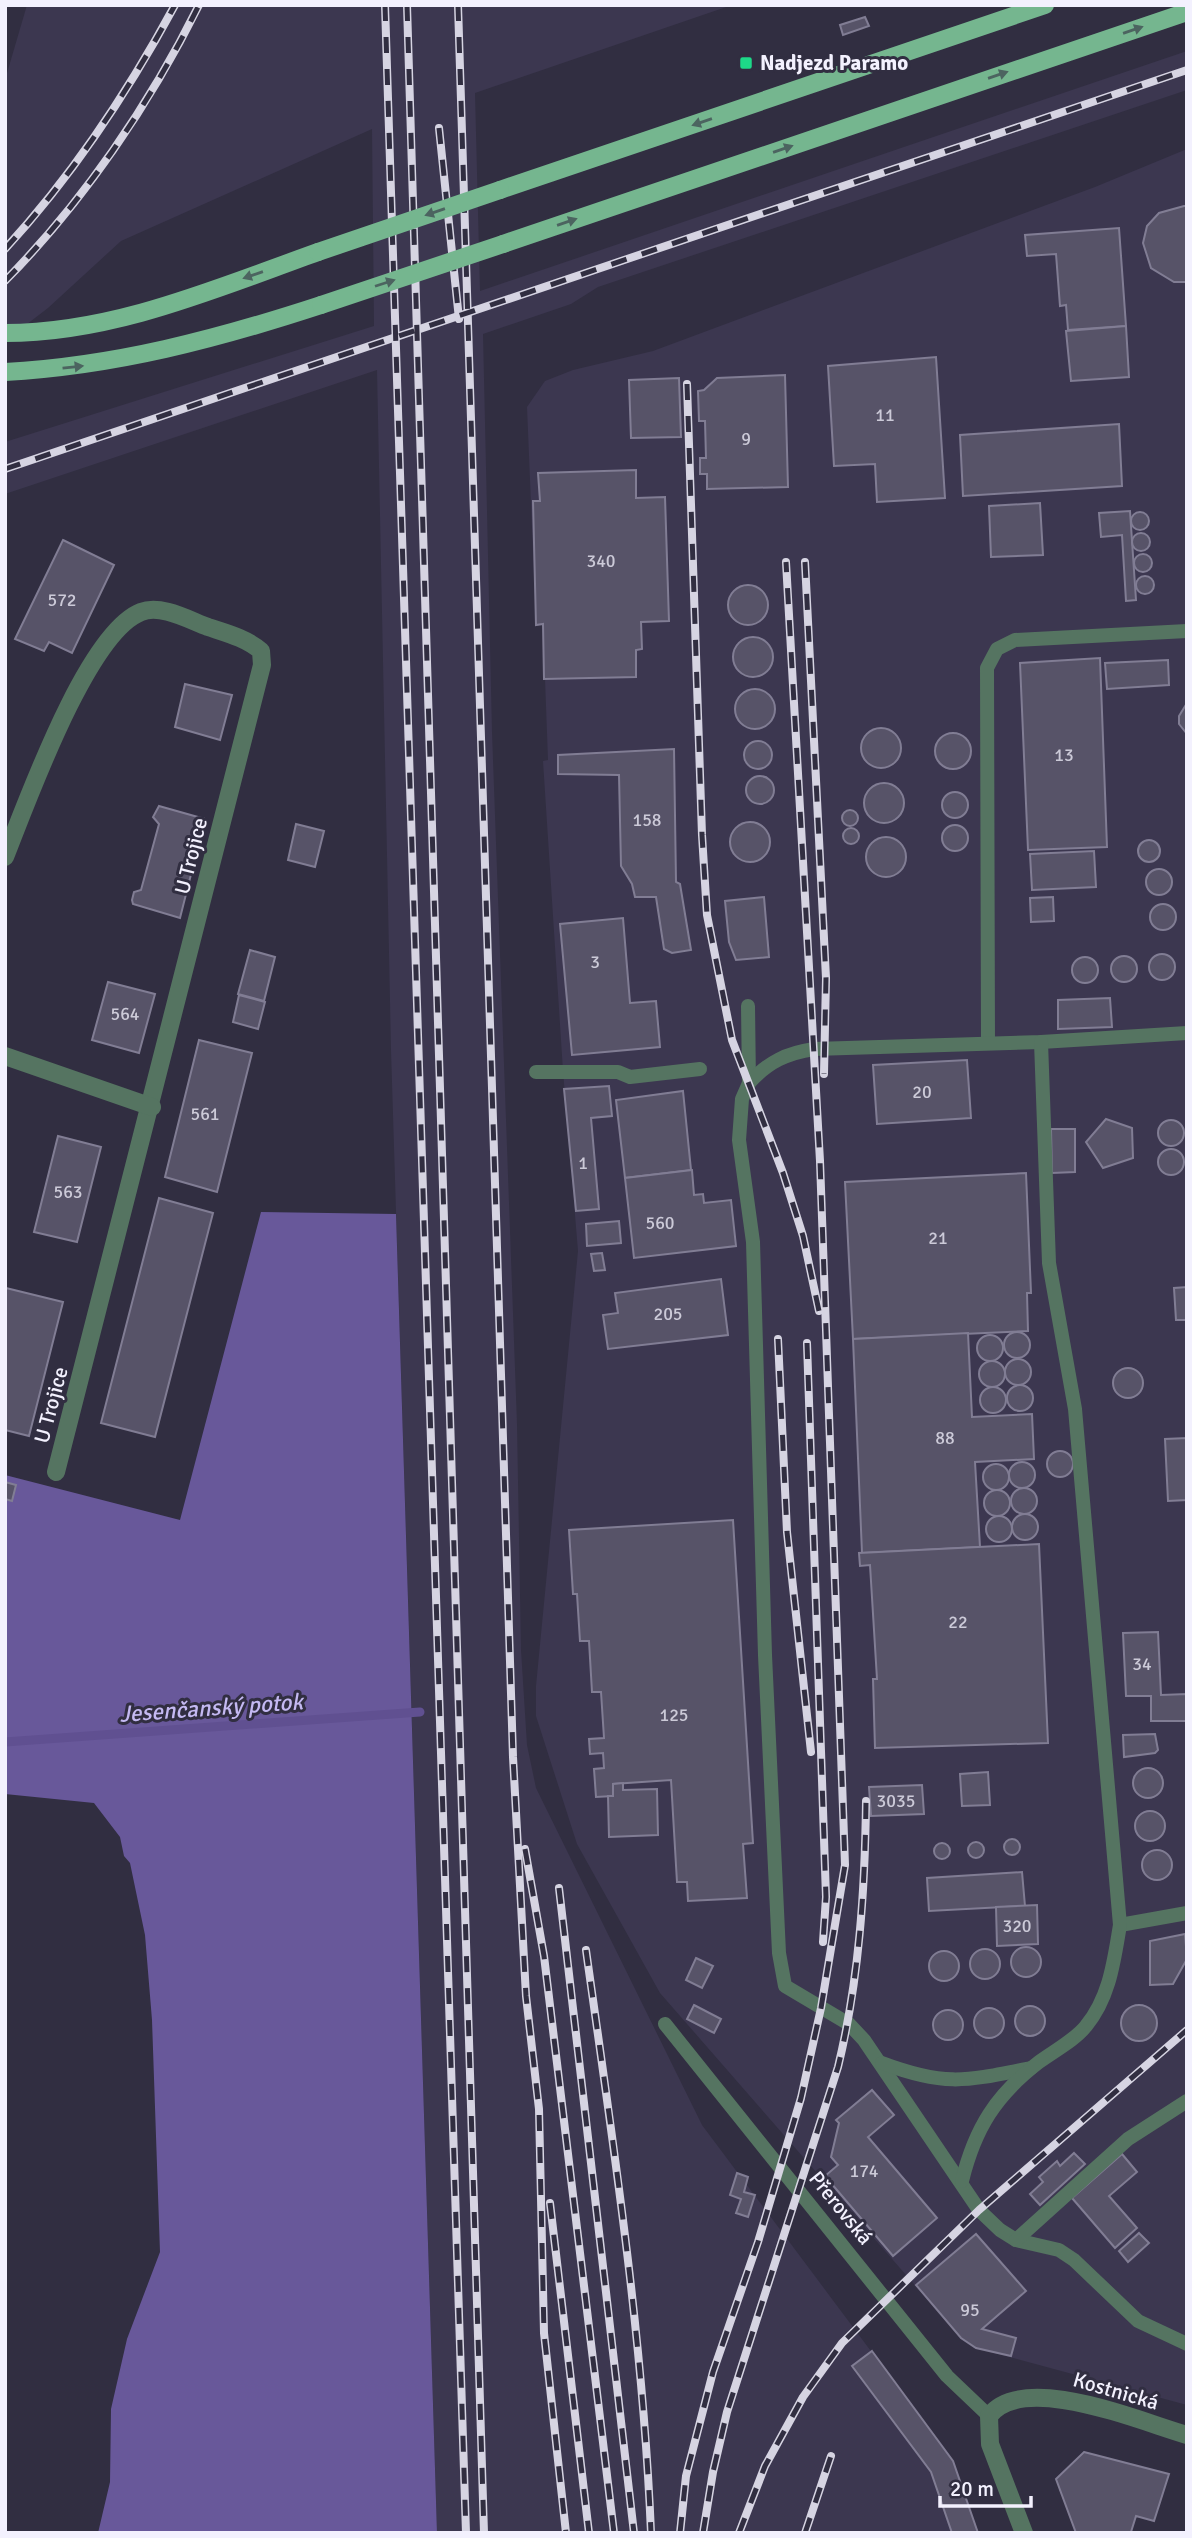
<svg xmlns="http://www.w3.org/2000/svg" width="1192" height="2538" font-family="Signika,sans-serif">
<rect width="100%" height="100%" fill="#312e41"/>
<g fill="#3c3750">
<polygon points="27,5 732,5 475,93 480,291 1187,51 1187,90 598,287 571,304 483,334 492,732 517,1424 521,1650 527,1745 536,1788 702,2125 953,2461 978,2533 437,2533 391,1050 377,370 5,494 5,442 374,326 372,129 121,241 48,308 5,341 5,80"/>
<polygon points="1187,149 1187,2405 976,2348 961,2338 660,1993 577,1844 536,1716 536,1686 578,1251 563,1071 543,761 548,760 543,625 536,625 527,407 545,381 573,370 653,351 1095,187"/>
</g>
<polygon fill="#68589a" points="261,1212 396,1214 437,2533 98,2533 110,2482 111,2409 127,2339 160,2252 152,2020 145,1935 130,1863 124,1856 120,1837 94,1803 5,1794 5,1475 180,1520"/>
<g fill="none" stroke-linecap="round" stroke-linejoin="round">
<polyline stroke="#605091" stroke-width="9" points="5,1742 420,1712"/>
</g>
<g fill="#575368" stroke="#817d94" stroke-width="2">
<polygon points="865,17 869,26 843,35 840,25"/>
<polygon points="1184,206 1187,206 1187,282 1174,282 1151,268 1143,243 1147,226 1159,213"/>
<polygon points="1119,228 1126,326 1068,330 1066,305 1060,306 1056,254 1027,256 1025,235"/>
<polygon points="1126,326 1129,377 1071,381 1066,331"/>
<polygon points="936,357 945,498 877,502 875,464 834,466 828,366"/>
<polygon points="785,375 788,487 707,489 707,474 700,474 700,458 706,458 705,421 699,421 698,391 704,390 717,378"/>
<polygon points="679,378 681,437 631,438 629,380"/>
<polygon points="1119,424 1122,486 963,496 960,435"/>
<polygon points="636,470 636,498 665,497 669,621 641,622 642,649 636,650 636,677 544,679 543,624 536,625 533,501 540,501 538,473"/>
<polygon points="1040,503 1043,555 991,557 989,506"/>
<polygon points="1130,511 1136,600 1126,601 1122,535 1101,537 1099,513"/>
<circle cx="1140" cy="521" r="9"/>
<circle cx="1141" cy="542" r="9"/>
<polygon points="63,540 114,565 72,653 49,642 44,651 15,639"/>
<circle cx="1143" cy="563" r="9"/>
<circle cx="1145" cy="585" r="9"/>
<circle cx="748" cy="605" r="20"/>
<circle cx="753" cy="657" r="20"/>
<polygon points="1100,658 1107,847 1028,850 1020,663"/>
<polygon points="1168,660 1169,685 1107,689 1105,663"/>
<polygon points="185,684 232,695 220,740 175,727"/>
<circle cx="755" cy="709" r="20"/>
<polygon points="1187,703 1187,734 1179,724 1179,716"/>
<circle cx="881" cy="748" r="20"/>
<circle cx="953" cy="751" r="18"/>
<circle cx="758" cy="755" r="14"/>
<polygon points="674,749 676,882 680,884 691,950 672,953 664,949 656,897 635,897 632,884 621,866 619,775 558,774 558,755"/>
<circle cx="760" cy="790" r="14"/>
<circle cx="884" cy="803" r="20"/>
<circle cx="955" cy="805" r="13"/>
<polygon points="159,806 205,819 180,918 133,904 132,900 134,892 141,890 159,824 153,817"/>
<circle cx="850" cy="818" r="8"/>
<circle cx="750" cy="842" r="20"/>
<polygon points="296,824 324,831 315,867 288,860"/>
<circle cx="955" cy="838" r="13"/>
<circle cx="851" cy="836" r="8"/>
<circle cx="886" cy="857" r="20"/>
<circle cx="1149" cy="851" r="11"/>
<polygon points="1094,851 1096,887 1032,890 1030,854"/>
<circle cx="1159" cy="882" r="13"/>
<polygon points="764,897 769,957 736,960 729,942 725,901"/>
<polygon points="1053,897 1054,921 1031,922 1030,898"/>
<circle cx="1163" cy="917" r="13"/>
<polygon points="623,918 630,1003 656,1001 660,1047 572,1055 560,924"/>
<polygon points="250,950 275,957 264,1001 238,994"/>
<circle cx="1162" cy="967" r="13"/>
<circle cx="1124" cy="969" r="13"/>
<circle cx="1085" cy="970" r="13"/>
<polygon points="108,982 155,994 139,1053 92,1040"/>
<polygon points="239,995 265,1002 258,1029 233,1022"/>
<polygon points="1110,998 1112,1027 1058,1029 1058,1000"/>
<polygon points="199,1040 252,1053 217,1192 165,1177"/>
<polygon points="967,1060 971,1118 877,1124 873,1065"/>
<polygon points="609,1086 612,1116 591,1118 599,1209 576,1211 564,1089"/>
<polygon points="683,1091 691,1170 625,1178 616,1100"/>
<polygon points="1106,1119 1132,1128 1133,1158 1103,1168 1086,1142"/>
<circle cx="1171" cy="1133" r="13"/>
<polygon points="1051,1129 1075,1129 1075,1172 1052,1173"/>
<polygon points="58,1136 101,1147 77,1242 34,1232"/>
<circle cx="1171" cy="1162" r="13"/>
<polygon points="692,1170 694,1195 703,1194 704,1203 731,1200 736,1246 634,1258 625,1178"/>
<polygon points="1026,1173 1031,1293 1027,1293 1028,1331 853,1339 845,1182"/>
<polygon points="159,1198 213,1213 155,1437 101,1423"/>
<polygon points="619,1221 621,1243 587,1246 586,1224"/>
<polygon points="602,1253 605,1270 594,1271 591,1254"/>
<polygon points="721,1279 728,1335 608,1349 603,1315 618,1313 615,1293"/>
<polygon points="1187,1287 1187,1320 1176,1320 1174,1288"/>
<polygon points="6,1288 63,1302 29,1436 5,1430"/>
<circle cx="1017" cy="1345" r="13"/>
<polygon points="968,1333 972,1417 1032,1414 1034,1459 975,1462 980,1547 862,1553 853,1339"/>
<circle cx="990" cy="1348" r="13"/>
<circle cx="1018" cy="1372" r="13"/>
<circle cx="992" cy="1374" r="13"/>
<circle cx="1128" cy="1383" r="15"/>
<circle cx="1020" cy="1398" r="13"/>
<circle cx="993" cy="1400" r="13"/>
<polygon points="1187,1438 1187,1500 1168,1501 1165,1439"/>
<circle cx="1060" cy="1464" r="13"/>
<circle cx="1022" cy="1475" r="13"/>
<circle cx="996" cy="1477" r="13"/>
<polygon points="5,1482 16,1485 12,1501 5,1499"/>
<circle cx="1024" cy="1501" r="13"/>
<circle cx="997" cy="1503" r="13"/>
<circle cx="1025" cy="1527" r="13"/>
<circle cx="999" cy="1529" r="13"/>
<polygon points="733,1520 753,1843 743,1844 747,1898 688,1901 687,1882 677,1882 671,1780 613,1784 613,1796 596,1797 594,1769 604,1768 603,1753 590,1754 589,1739 604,1738 601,1692 592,1692 589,1641 580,1641 577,1594 573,1594 569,1530"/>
<polygon points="1039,1544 1048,1743 875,1748 873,1679 877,1679 870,1565 860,1566 859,1553"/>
<polygon points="1158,1632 1161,1695 1187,1694 1187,1721 1151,1721 1151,1696 1126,1696 1123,1633"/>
<polygon points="1155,1734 1158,1750 1155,1753 1124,1757 1123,1735"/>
<circle cx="1148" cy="1783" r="15"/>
<polygon points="988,1772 990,1805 962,1806 960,1774"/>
<polygon points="623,1783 623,1790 657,1789 658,1835 609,1837 608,1796 613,1796 613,1784"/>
<polygon points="922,1785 924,1814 871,1816 869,1787"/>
<circle cx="1150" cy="1826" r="15"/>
<circle cx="1012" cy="1847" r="8"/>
<circle cx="976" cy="1850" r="8"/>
<circle cx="942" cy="1851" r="8"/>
<circle cx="1157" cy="1865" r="15"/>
<polygon points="1022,1872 1025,1906 929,1911 927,1878"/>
<polygon points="1037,1905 1038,1944 997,1946 996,1907"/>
<polygon points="1185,1934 1187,1959 1173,1984 1150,1985 1150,1941"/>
<circle cx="1026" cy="1962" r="15"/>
<circle cx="985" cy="1964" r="15"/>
<circle cx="944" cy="1966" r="15"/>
<polygon points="696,1958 713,1966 702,1988 686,1980"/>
<circle cx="1139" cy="2023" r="18"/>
<polygon points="694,2005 721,2019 714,2033 687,2019"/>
<circle cx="1030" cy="2021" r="15"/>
<circle cx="989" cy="2023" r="15"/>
<circle cx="948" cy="2025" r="15"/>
<polygon points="872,2090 894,2115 868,2137 937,2218 893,2256 825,2176 838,2165 831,2157 839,2123 836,2120"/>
<polygon points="1074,2153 1085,2164 1040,2205 1030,2194 1043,2182 1039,2177 1057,2161 1060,2166"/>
<polygon points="1122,2154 1137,2172 1109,2196 1137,2228 1115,2248 1072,2198"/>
<polygon points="737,2173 748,2177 744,2192 755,2195 748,2217 736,2213 741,2199 730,2195"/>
<polygon points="1139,2233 1149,2243 1128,2262 1119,2251"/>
<polygon points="976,2234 1026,2291 982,2329 1016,2338 1011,2356 976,2348 961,2338 916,2285"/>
<polygon points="872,2351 953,2461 978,2533 952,2533 931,2472 852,2366"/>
<polygon points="1084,2452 1169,2474 1154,2521 1136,2516 1131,2532 1128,2533 1076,2533 1056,2479"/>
</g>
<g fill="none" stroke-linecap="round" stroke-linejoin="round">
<g stroke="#557461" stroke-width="14">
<polyline points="748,1006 749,1083 742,1099 739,1140 753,1242 765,1655 779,1953 785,1986 849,2024 864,2040 979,2210 1000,2230 1016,2240 1059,2250 1074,2260 1138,2321 1187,2344"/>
<polyline points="988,1043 987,668 997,649 1015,640 1187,631"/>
<polyline points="536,1072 618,1072 630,1077 700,1069"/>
<path d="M749 1083C768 1062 787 1053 814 1049L1041 1042 1187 1033"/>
<polyline points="1120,1925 1187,1913"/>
<polyline points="665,2024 947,2376 989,2416"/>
<path d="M882 2063C946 2087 966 2081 1031 2068"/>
<path d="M962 2181C975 2128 996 2095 1039 2062 1054 2051 1075 2040 1086 2026 1110 1997 1114 1960 1120 1925L1075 1409 1049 1263 1041 1042"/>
<polyline points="1016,2240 1128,2139 1187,2101"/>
</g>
<g stroke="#557461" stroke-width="18">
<path d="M5 857C27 802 87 633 141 612 161 604 189 620 208 627 226 633 246 638 261 651L262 665 56 1472"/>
<polyline points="5,1056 152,1107"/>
<path d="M1024 2533 990 2444 989 2416C1023 2371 1141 2422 1187 2435"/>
</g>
<g stroke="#75b68f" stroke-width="18">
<polyline points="500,190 1045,5"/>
<polyline points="503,244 1187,12"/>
<path d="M5 333C114 333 217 288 318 252"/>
<path d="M5 372C115 366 217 339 321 305"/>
</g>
<g stroke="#d6d4e2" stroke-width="8">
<g id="rail">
<polyline points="385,5 466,2533"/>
<polyline points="407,5 484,2533"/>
<polyline points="458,5 513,1757 526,1996 539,2109 544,2333 566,2533"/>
<polyline points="439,128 459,319"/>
<path d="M5 249C72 176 128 92 175 5"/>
<path d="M5 281C83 202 150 104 199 5"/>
<polyline points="687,384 702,835 707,915 732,1040 783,1173 803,1236 819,1311"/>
<polyline points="5,469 1187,70"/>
<polyline points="805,562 826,978 824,1074"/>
<polyline points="778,1339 787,1532 811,1752"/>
<polyline points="807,1343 826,1897 823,1942"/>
<polyline points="525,1849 544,1956 614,2533"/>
<polyline points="559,1888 634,2533"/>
<path d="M586 1950C613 2143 643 2338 651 2533"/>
<polyline points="550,2203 589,2533"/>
<polyline points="680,2533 686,2476 713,2372 758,2242 801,2098 821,2008 845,1865 820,1161 786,562"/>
<path d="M703 2533 713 2472 727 2412 838 2067C859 1980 865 1891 866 1801"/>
<polyline points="739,2533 765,2466 803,2397 842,2343 979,2210 1187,2030"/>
<polyline points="805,2533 831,2456"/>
</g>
</g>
<use href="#rail" stroke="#312e41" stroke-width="5" stroke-dasharray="16" stroke-linecap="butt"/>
<g stroke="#75b68f" stroke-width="18">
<polyline points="318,252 500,190"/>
<polyline points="321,305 503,244"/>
</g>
</g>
<defs><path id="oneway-solid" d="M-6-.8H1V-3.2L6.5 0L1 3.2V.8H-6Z" transform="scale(1.75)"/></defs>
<g fill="#4c6460">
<use href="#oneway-solid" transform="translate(1133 30) rotate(-19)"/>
<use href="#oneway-solid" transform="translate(998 75) rotate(-19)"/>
<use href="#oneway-solid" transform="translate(702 122) rotate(161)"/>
<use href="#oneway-solid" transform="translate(783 149) rotate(-19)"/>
<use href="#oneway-solid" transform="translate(435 212) rotate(161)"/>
<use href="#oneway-solid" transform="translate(567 222) rotate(-19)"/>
<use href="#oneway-solid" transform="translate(253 275) rotate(161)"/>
<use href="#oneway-solid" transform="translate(385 283) rotate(-18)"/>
<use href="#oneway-solid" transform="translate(73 367) rotate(-6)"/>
</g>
<rect fill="#1dd988" stroke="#312e41" stroke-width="2.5" x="739" y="56" width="14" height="14" rx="3.5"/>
<g text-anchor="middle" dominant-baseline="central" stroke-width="6" stroke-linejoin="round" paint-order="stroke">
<g font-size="18" fill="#cccad8">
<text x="885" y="415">11</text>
<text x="746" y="439">9</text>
<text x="601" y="561">340</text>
<text x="62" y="600">572</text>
<text x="1064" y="755">13</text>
<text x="647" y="820">158</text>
<text x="595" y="962">3</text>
<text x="125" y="1014">564</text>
<text x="922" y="1092">20</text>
<text x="205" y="1114">561</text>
<text x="583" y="1163">1</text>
<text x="68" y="1192">563</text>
<text x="660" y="1223">560</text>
<text x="938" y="1238">21</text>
<text x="668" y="1314">205</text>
<text x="945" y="1438">88</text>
<text x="958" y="1622">22</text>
<text x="1142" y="1664">34</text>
<text x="674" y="1715">125</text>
<text x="896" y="1801">3035</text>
<text x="1017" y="1926">320</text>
<text x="864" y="2171">174</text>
<text x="970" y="2310">95</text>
</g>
<g font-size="21" font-weight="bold" fill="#f3f1fe" stroke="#312e41" text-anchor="start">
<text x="760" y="63">Nadjezd Paramo</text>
</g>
<g font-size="21" fill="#f3f1fe" stroke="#312e41">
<text transform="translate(191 856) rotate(-76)">U Trojice</text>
<text transform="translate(51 1405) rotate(-75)">U Trojice</text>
<text transform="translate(841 2208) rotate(51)">Přerovská</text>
<text transform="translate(1116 2391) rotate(16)">Kostnická</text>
</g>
<g font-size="23" font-style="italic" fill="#c4b9f2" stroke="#312e41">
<text transform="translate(211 1708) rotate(-4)">Jesenčanský potok</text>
</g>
</g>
<rect width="1192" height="2538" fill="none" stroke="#f3f1fe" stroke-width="14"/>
<path d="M940 2496v10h91v-10" fill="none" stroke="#f3f1fe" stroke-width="3.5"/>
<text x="950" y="2496" font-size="21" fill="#f3f1fe" stroke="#312e41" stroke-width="5" paint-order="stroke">20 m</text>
</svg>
